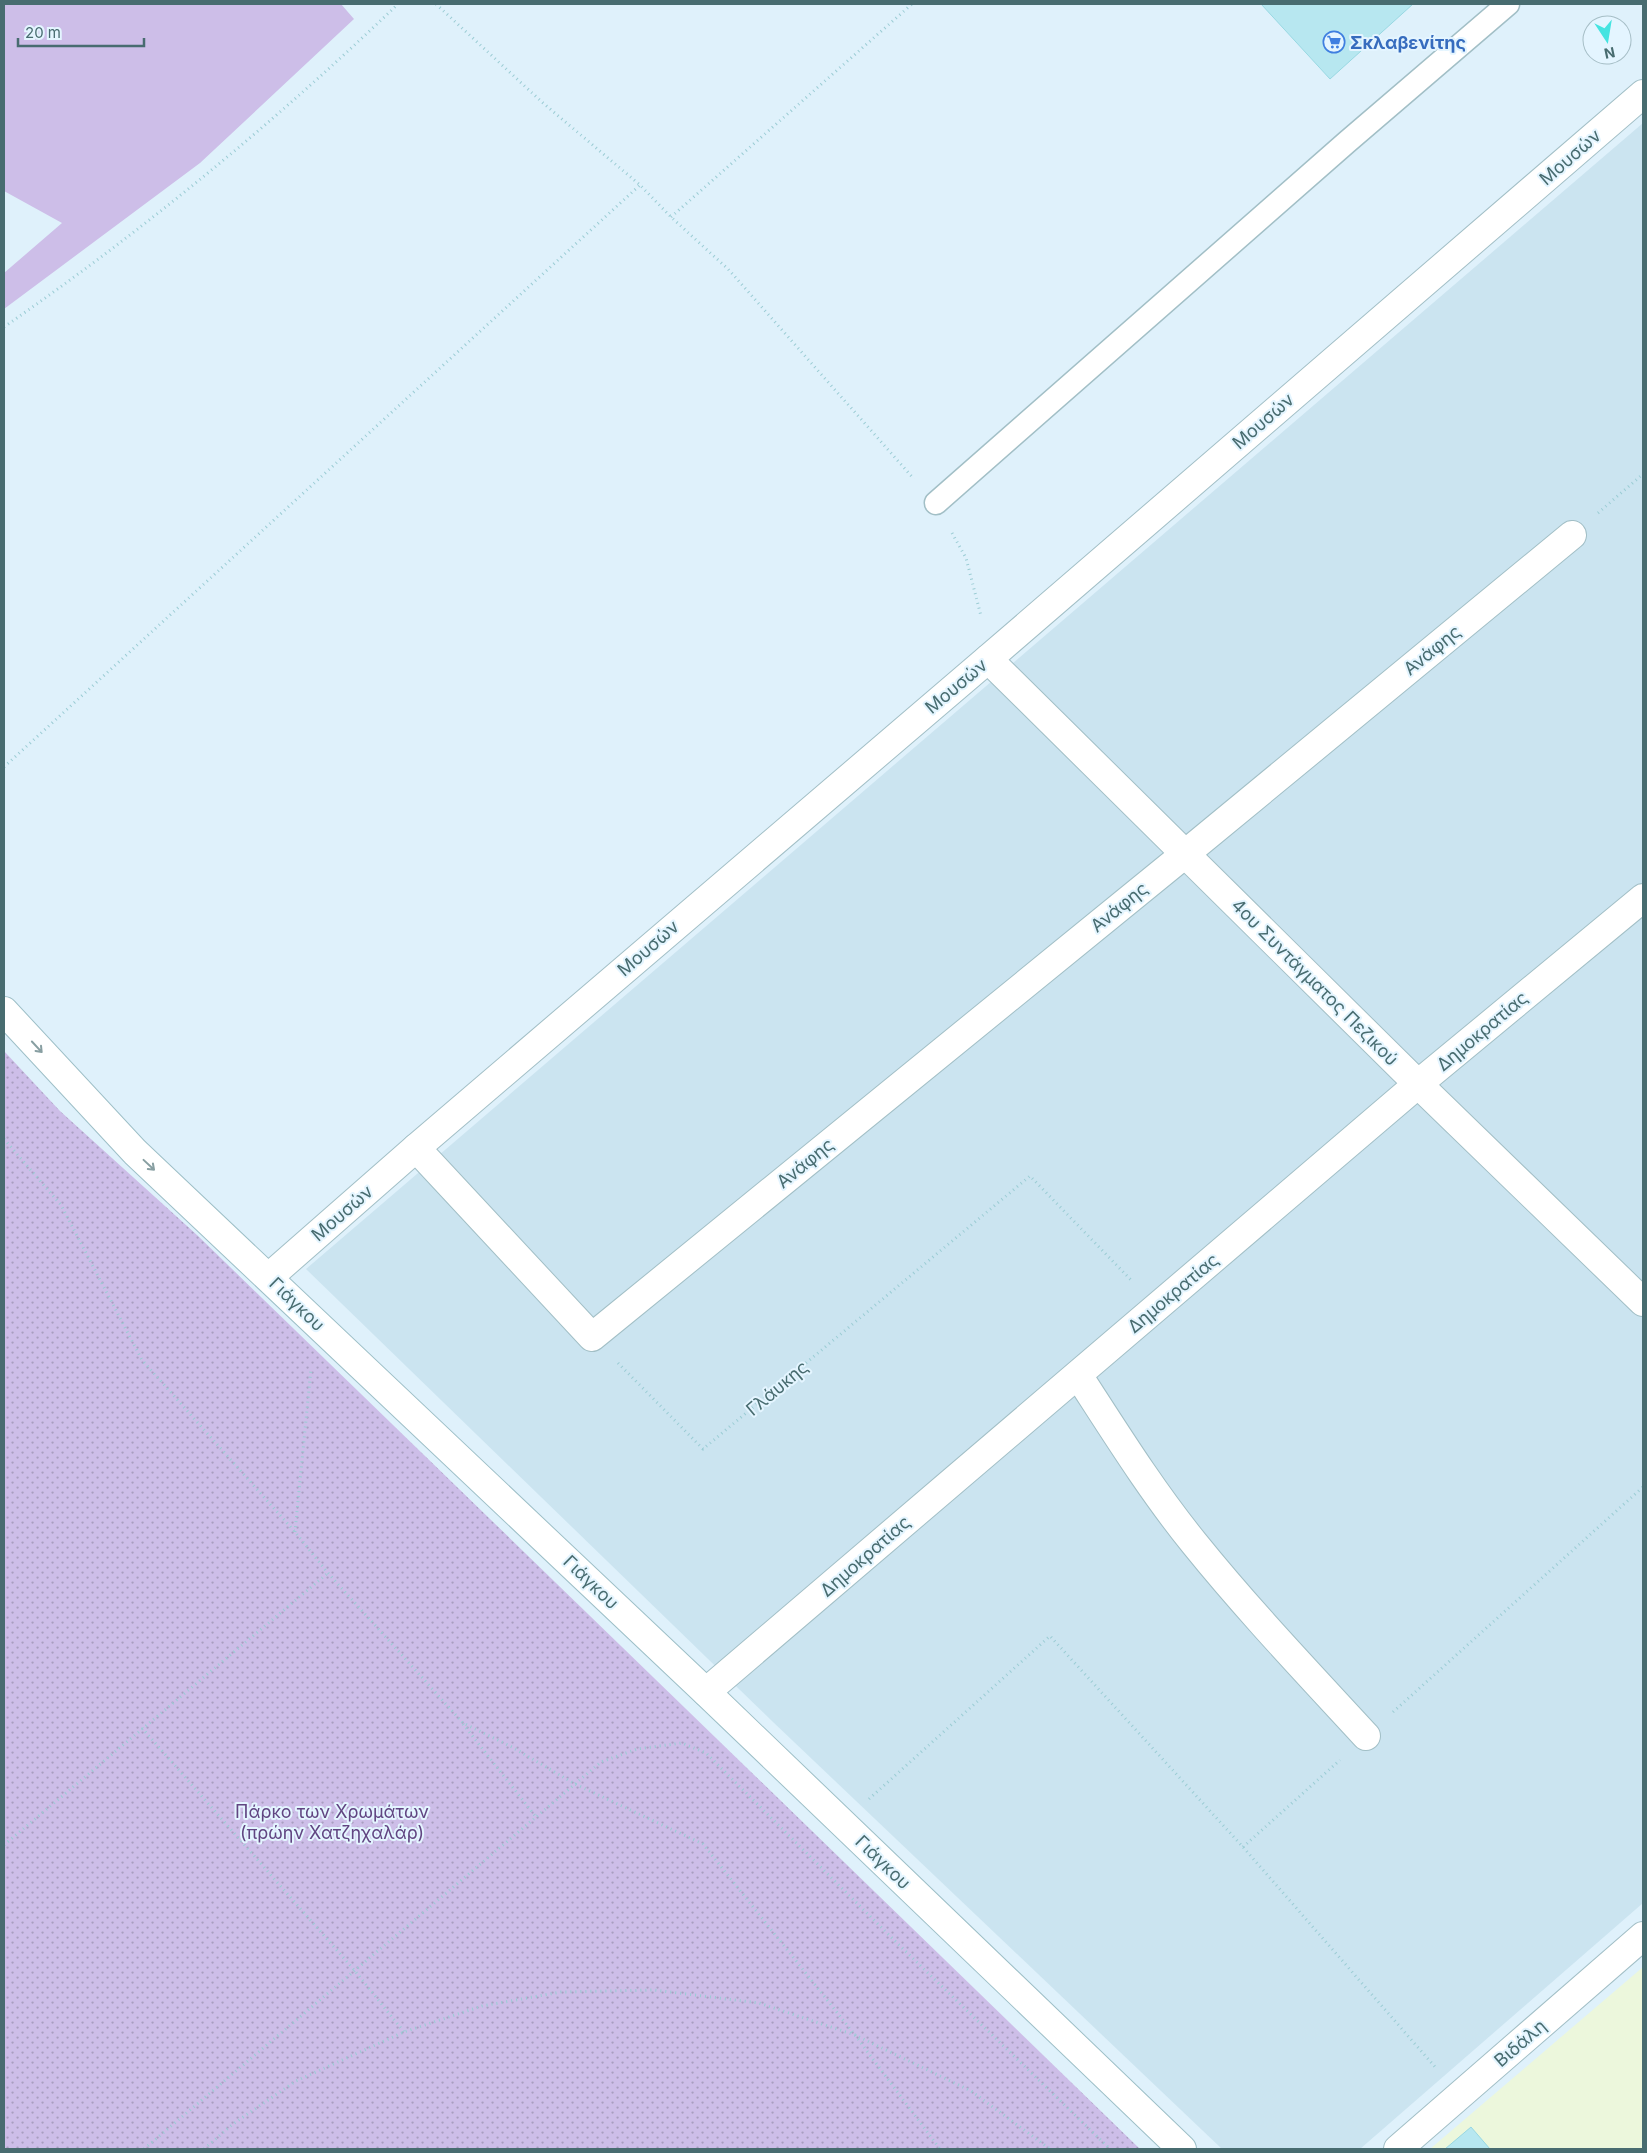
<svg xmlns="http://www.w3.org/2000/svg" width="1647" height="2153" font-family="Inter,sans-serif">
<defs>
<pattern id="park-dots" width="8" height="8" patternUnits="userSpaceOnUse" patternTransform="scale(1.25)"><rect width="8" height="8" fill="#cdbee8"/><path d="M2 2h.1M6 6h.1" fill="none" stroke="#a89ec0" stroke-width="1.8" stroke-linecap="round"/></pattern>
</defs>
<rect width="100%" height="100%" fill="#dff1fb"/>
<polygon fill="#cbe4f0" points="1643,123 1643,1903 1360,2149 1222,2149 773,1722 306,1269"/>
<polygon fill="#ecf7dc" points="1643,1967 1643,2149 1430,2149"/>
<polygon fill="#cdbee8" points="4,4 341,4 354,19 200,163 4,309 4,273 62,223 4,191"/>
<polygon fill="url(#park-dots)" points="4,1051 60,1111 197,1235 1140,2149 4,2149"/>
<g fill="#b7e7f0" stroke="#98d8e2">
<polygon points="1261,4 1413,4 1330,79"/>
<polygon points="1471,2127 1490,2149 1445,2149"/>
</g>
<g fill="none" stroke-linecap="round" stroke-linejoin="round">
<g stroke="#a2bfc6" stroke-width="25">
<polyline id="lane" points="936,503 1347,142 1508,4"/>
</g>
<g stroke="#a2bfc6" stroke-width="30">
<g id="street">
<polyline points="988,659 1418,1084 1643,1302"/>
<polyline points="416,1148 592,1337 1185,854 1572,535"/>
<polyline points="269,1277 416,1148 988,659 1643,94"/>
<path d="M1078 1375C1115 1432 1151 1490 1194 1543 1248 1610 1308 1673 1366 1736"/>
<polyline points="706,1692 1418,1084 1643,898"/>
<polyline points="1398,2149 1643,1936"/>
</g>
</g>
<g stroke="#9dbfc7" stroke-width="30">
<polyline id="secondary" points="4,1011 135,1152 706,1692 1182,2149"/>
</g>
<g stroke="#9bccd4" stroke-width="3" stroke-dasharray="1 4" stroke-linecap="butt">
<polyline points="436,4 543,103 640,185 671,217 728,269 914,479"/>
<polyline points="671,217 912,4"/>
<path d="M4 327C144 230 275 122 398 4"/>
<polyline points="1598,513 1643,474"/>
<polyline points="952,533 966,558 981,616"/>
<polyline points="4,767 640,185"/>
<polyline points="4,1139 61,1205 142,1360 295,1532 328,1573 463,1723 512,1747 575,1784 703,1844 855,2035 940,2149"/>
<polyline points="618,1363 703,1449 1030,1176 1132,1281"/>
<polyline points="295,1532 311,1369"/>
<polyline points="1393,1712 1643,1487"/>
<polyline points="463,1724 536,1817"/>
<polyline points="142,1728 355,1971 404,2032"/>
<polyline points="869,1799 1050,1636 1243,1847 1436,2068"/>
<polyline points="4,1845 328,1573"/>
<polyline points="1243,1847 1340,1760"/>
<polyline points="144,2149 601,1762 637,1749 682,1743 706,1753 896,1942 1110,2149"/>
<polyline points="204,2149 233,2124 296,2081 404,2032 482,2006 561,1992 654,1990 759,2003 855,2035 971,2091 1050,2149"/>
</g>
<use href="#lane" stroke="#fff" stroke-width="22"/>
<use href="#street" stroke="#fff" stroke-width="28"/>
<use href="#secondary" stroke="#fff" stroke-width="28"/>
</g>
<defs><path id="oneway-shaft" d="M-6 0H5M1.5-3L5.5 0L1.5 3" fill="none" stroke-width="1.6" stroke-linecap="round" stroke-linejoin="round" transform="scale(1.25)"/></defs>
<g stroke="#889fa2">
<use href="#oneway-shaft" transform="translate(37 1047) rotate(47)"/>
<use href="#oneway-shaft" transform="translate(149 1165) rotate(43)"/>
</g>
<defs>
<g id="supermarket-ring" transform="scale(1.125)"><circle r="9.5" fill="#e4f5ff" stroke="#3f7fe0" stroke-width="1.5"/><path d="M-6-5.5h2.5l.6 2H6L4.5 2H-2.5L-4.4-4H-6ZM-1.5 3.2a1.3 1.3 0 1 0 .1 0ZM3 3.2a1.3 1.3 0 1 0 .1 0Z" fill="#3f7fe0"/></g>
</defs>
<g fill-rule="evenodd">
<use href="#supermarket-ring" x="1334" y="42"/>
</g>
<g text-anchor="middle" dominant-baseline="central" stroke-width="4" stroke-linejoin="round" paint-order="stroke">
<g font-size="18" font-weight="bold" fill="#366cbe" stroke="#e4f5ff" text-anchor="start">
<text x="1350" y="42">Σκλαβενίτης</text>
</g>
<g font-size="18" fill="#486c70" stroke="#e4f5ff">
<text transform="translate(1570 157) rotate(-41)">Μουσών</text>
<text transform="translate(1263 421) rotate(-41)">Μουσών</text>
<text transform="translate(1432 650) rotate(-39)">Ανάφης</text>
<text transform="translate(956 686) rotate(-40)">Μουσών</text>
<text transform="translate(1119 907) rotate(-39)">Ανάφης</text>
<text transform="translate(648 948) rotate(-41)">Μουσών</text>
<text transform="translate(1315 982) rotate(45)">4ου Συντάγματος Πεζικού</text>
<text transform="translate(1482 1031) rotate(-40)">Δημοκρατίας</text>
<text transform="translate(805 1163) rotate(-39)">Ανάφης</text>
<text transform="translate(342 1213) rotate(-41)">Μουσών</text>
<text transform="translate(1173 1293) rotate(-40)">Δημοκρατίας</text>
<text transform="translate(297 1304) rotate(44)">Γιάγκου</text>
<text transform="translate(777 1388) rotate(-40)">Γλάυκης</text>
<text transform="translate(865 1556) rotate(-41)">Δημοκρατίας</text>
<text transform="translate(591 1582) rotate(44)">Γιάγκου</text>
<text transform="translate(883 1862) rotate(44)">Γιάγκου</text>
<text transform="translate(1520 2043) rotate(-41)">Βιδάλη</text>
</g>
<g font-size="18" fill="#614582" stroke="#e4f5ff">
<text x="332" y="1811">Πάρκο των Χρωμάτων<tspan x="332" dy="21">(πρώην Χατζηχαλάρ)</tspan></text>
</g>
</g>
<rect width="1647" height="2153" fill="none" stroke="#486c70" stroke-width="10"/>
<g transform="translate(1607 40) rotate(168)"><circle r="24" fill="#e4f5ff" stroke="#a6bec6"/>
<path d="M0-4L9 19L0 12L-9 19Z" fill="#45e4e1"/>
<text y="-8" font-size="14" font-weight="bold" text-anchor="middle" fill="#486c70">N</text>
</g>
<path d="M18 38v8h126v-8" fill="none" stroke="#486c70" stroke-width="2.5"/>
<text x="25" y="38" font-size="15" fill="#486c70" stroke="#e4f5ff" stroke-width="4" paint-order="stroke">20 m</text>
</svg>
